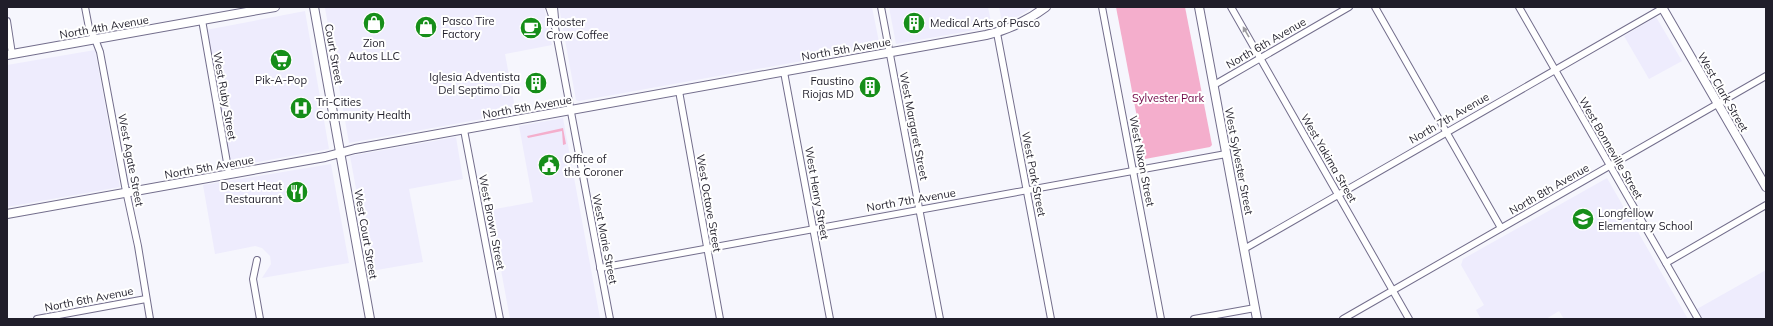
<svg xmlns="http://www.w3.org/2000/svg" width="1773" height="326" font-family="Mulish,sans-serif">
<rect width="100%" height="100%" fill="#f6f6fd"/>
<g fill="#eeecfd">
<polygon points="329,7 544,7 552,45 505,54 516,113 349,143 325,8"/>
<polygon points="559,7 872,7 880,47 579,101 576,100"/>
<polygon points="889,7 988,7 992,27 896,44"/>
<polygon points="999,7 1033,7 1019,16 1002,22"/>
<polygon points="305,11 329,149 231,167 206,30"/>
<polygon points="1656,17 1682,61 1649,79 1624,36"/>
<polygon points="95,50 120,187 7,207 7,65"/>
<polygon points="563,118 600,318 510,319 490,210 533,202 519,126"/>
<polygon points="456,137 463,179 409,189 423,262 371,271 350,156"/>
<polygon points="331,164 349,263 262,278 271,264 270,256 262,248 255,246 215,254 203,185"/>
<polygon points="1607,178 1688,319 1564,319 1559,311 1546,319 1481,319 1476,310 1484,305 1461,265 1463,259"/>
<polygon points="1766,270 1766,319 1703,319 1697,309"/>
</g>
<g fill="#f4aecc">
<polygon points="1116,7 1185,7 1212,145 1210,147 1145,159"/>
<polygon points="563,128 566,144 563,145 562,131 528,138 527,136"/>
</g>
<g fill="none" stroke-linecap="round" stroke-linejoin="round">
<g stroke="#736e8c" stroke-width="8">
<g id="street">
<polyline points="85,7 89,28 95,39 100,52 125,186 138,246 150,319"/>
<polyline points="549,7 554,22 610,319"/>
<polyline points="554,7 555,18"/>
<polyline points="881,7 940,319"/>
<polyline points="1102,7 1161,319"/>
<polyline points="1231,7 1409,319"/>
<polyline points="1375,7 1501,228"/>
<polyline points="1519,7 1698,319"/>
<polyline points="202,20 229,174"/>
<polyline points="7,21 12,54"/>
<polyline points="997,33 1051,319"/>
<polyline points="784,72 830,319"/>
<polyline points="1214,85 1349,7"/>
<polyline points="679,91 720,319"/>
<polyline points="464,130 500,319"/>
<polyline points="1244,249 1663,8"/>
<polyline points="257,260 253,279 260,319"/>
<polyline points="1666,263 1766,205"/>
<polyline points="600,268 1226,154"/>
<polyline points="37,319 146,299"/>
<polyline points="1194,319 1255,308"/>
<polyline points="1343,319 1766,76"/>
</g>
</g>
<g stroke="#736e8c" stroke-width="10">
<g id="secondary">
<polyline points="314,7 370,319"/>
<polyline points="1199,7 1257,319"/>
<polyline points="1662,7 1766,187"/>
<polyline points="7,55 275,7"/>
<path d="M7 214 325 157 355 149 986 35C1008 30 1027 21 1046 7"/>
</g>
</g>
<use href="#street" stroke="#fff" stroke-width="6"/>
<use href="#secondary" stroke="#fff" stroke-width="8"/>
</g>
<defs><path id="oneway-solid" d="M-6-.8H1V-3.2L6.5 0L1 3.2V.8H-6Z"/></defs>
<use fill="#9b9a9f" href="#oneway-solid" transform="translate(1246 32) rotate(-120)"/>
<defs>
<g id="shop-disc" transform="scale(1.15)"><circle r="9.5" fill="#168e19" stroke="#fff"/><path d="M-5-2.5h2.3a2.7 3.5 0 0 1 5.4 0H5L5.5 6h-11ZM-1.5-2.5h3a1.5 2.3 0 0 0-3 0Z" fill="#fff"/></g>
<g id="building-disc" transform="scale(1.15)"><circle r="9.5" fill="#168e19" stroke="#fff"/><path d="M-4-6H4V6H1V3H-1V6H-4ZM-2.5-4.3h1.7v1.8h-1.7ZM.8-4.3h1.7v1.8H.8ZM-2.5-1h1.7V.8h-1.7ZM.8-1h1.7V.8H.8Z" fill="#fff"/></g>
<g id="cafe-disc" transform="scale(1.15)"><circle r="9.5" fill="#168e19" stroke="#fff"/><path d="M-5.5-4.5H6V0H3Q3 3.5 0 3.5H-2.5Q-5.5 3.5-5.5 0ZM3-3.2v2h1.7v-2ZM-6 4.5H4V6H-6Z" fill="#fff"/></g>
<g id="supermarket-disc" transform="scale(1.15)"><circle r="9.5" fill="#168e19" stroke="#fff"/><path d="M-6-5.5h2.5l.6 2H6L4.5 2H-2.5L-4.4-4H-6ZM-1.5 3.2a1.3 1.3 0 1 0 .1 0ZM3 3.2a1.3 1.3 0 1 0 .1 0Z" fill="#fff"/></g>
<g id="hospital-disc" transform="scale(1.15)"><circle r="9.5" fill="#168e19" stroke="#fff"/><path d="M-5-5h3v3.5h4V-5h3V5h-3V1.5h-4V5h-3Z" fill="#fff"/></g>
<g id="civic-disc" transform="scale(1.15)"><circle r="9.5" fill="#168e19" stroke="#fff"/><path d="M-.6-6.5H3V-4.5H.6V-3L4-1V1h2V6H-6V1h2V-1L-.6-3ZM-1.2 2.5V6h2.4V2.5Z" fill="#fff"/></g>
<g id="restaurant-disc" transform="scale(1.15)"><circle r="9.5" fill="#168e19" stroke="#fff"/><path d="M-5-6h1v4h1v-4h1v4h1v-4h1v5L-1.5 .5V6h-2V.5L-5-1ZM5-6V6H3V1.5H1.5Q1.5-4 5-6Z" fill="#fff"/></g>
<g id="school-disc" transform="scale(1.15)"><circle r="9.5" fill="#168e19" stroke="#fff"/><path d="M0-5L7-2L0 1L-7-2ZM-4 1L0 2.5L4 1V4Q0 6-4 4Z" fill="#fff"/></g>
</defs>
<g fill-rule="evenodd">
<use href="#shop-disc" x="374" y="23"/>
<use href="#building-disc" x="914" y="23"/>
<use href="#shop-disc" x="426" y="27"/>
<use href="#cafe-disc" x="531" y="28"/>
<use href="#supermarket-disc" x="281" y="60"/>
<use href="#building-disc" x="536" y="83"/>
<use href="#building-disc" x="870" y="87"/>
<use href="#hospital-disc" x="301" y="108"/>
<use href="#civic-disc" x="549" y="165"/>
<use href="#restaurant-disc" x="297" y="192"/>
<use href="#school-disc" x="1583" y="219"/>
</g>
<g text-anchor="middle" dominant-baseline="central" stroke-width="4" stroke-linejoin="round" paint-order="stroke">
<g font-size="11" fill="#201e2a" stroke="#fff" text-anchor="start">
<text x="442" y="21">Pasco Tire<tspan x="442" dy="13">Factory</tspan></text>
<text x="546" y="22">Rooster<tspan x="546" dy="13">Crow Coffee</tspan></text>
<text x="930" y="23">Medical Arts of Pasco</text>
<text x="374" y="43" text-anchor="middle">Zion<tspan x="374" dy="13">Autos LLC</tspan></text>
<text x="520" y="77" text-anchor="end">Iglesia Adventista<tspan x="520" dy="13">Del Septimo Dia</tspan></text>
<text x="281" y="80" text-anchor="middle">Pik-A-Pop</text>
<text x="854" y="81" text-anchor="end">Faustino<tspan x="854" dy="13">Riojas MD</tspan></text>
<text x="316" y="102">Tri-Cities<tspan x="316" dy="13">Community Health</tspan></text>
<text x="564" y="159">Office of<tspan x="564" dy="13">the Coroner</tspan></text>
<text x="282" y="186" text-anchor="end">Desert Heat<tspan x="282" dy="13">Restaurant</tspan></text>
<text x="1598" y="213">Longfellow<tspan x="1598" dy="13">Elementary School</tspan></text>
</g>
<g font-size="11" fill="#201e2a" stroke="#fff">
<text transform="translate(104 27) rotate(-10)">North 4th Avenue</text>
<text transform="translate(1266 43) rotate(-30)">North 6th Avenue</text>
<text transform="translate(846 49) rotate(-10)">North 5th Avenue</text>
<text transform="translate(334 54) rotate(80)">Court Street</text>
<text transform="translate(1723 92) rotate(60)">West Clark Street</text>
<text transform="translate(225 96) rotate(80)">West Ruby Street</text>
<text transform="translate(527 107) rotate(-10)">North 5th Avenue</text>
<text transform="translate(1449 118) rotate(-30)">North 7th Avenue</text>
<text transform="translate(914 126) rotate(79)">West Margaret Street</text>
<text transform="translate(1611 148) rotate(60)">West Bonneville Street</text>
<text transform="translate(1329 158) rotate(60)">West Yakima Street</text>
<text transform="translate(131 160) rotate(79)">West Agate Street</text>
<text transform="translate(1142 161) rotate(79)">West Nixon Street</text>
<text transform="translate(1239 161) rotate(79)">West Sylvester Street</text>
<text transform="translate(209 167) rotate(-10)">North 5th Avenue</text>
<text transform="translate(1034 174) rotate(79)">West Park Street</text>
<text transform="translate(1549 189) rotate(-30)">North 8th Avenue</text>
<text transform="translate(817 193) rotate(80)">West Henry Street</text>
<text transform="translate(911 200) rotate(-10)">North 7th Avenue</text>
<text transform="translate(709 203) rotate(80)">West Octave Street</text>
<text transform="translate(492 222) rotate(79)">West Brown Street</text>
<text transform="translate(366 234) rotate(80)">West Court Street</text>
<text transform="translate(605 239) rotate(79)">West Marie Street</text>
<text transform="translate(89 299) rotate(-11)">North 6th Avenue</text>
</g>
<g font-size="11" fill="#6f0444" stroke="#fff">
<text x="1168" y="98">Sylvester Park</text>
</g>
</g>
<rect width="1773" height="326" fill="none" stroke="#201e2a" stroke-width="16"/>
</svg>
